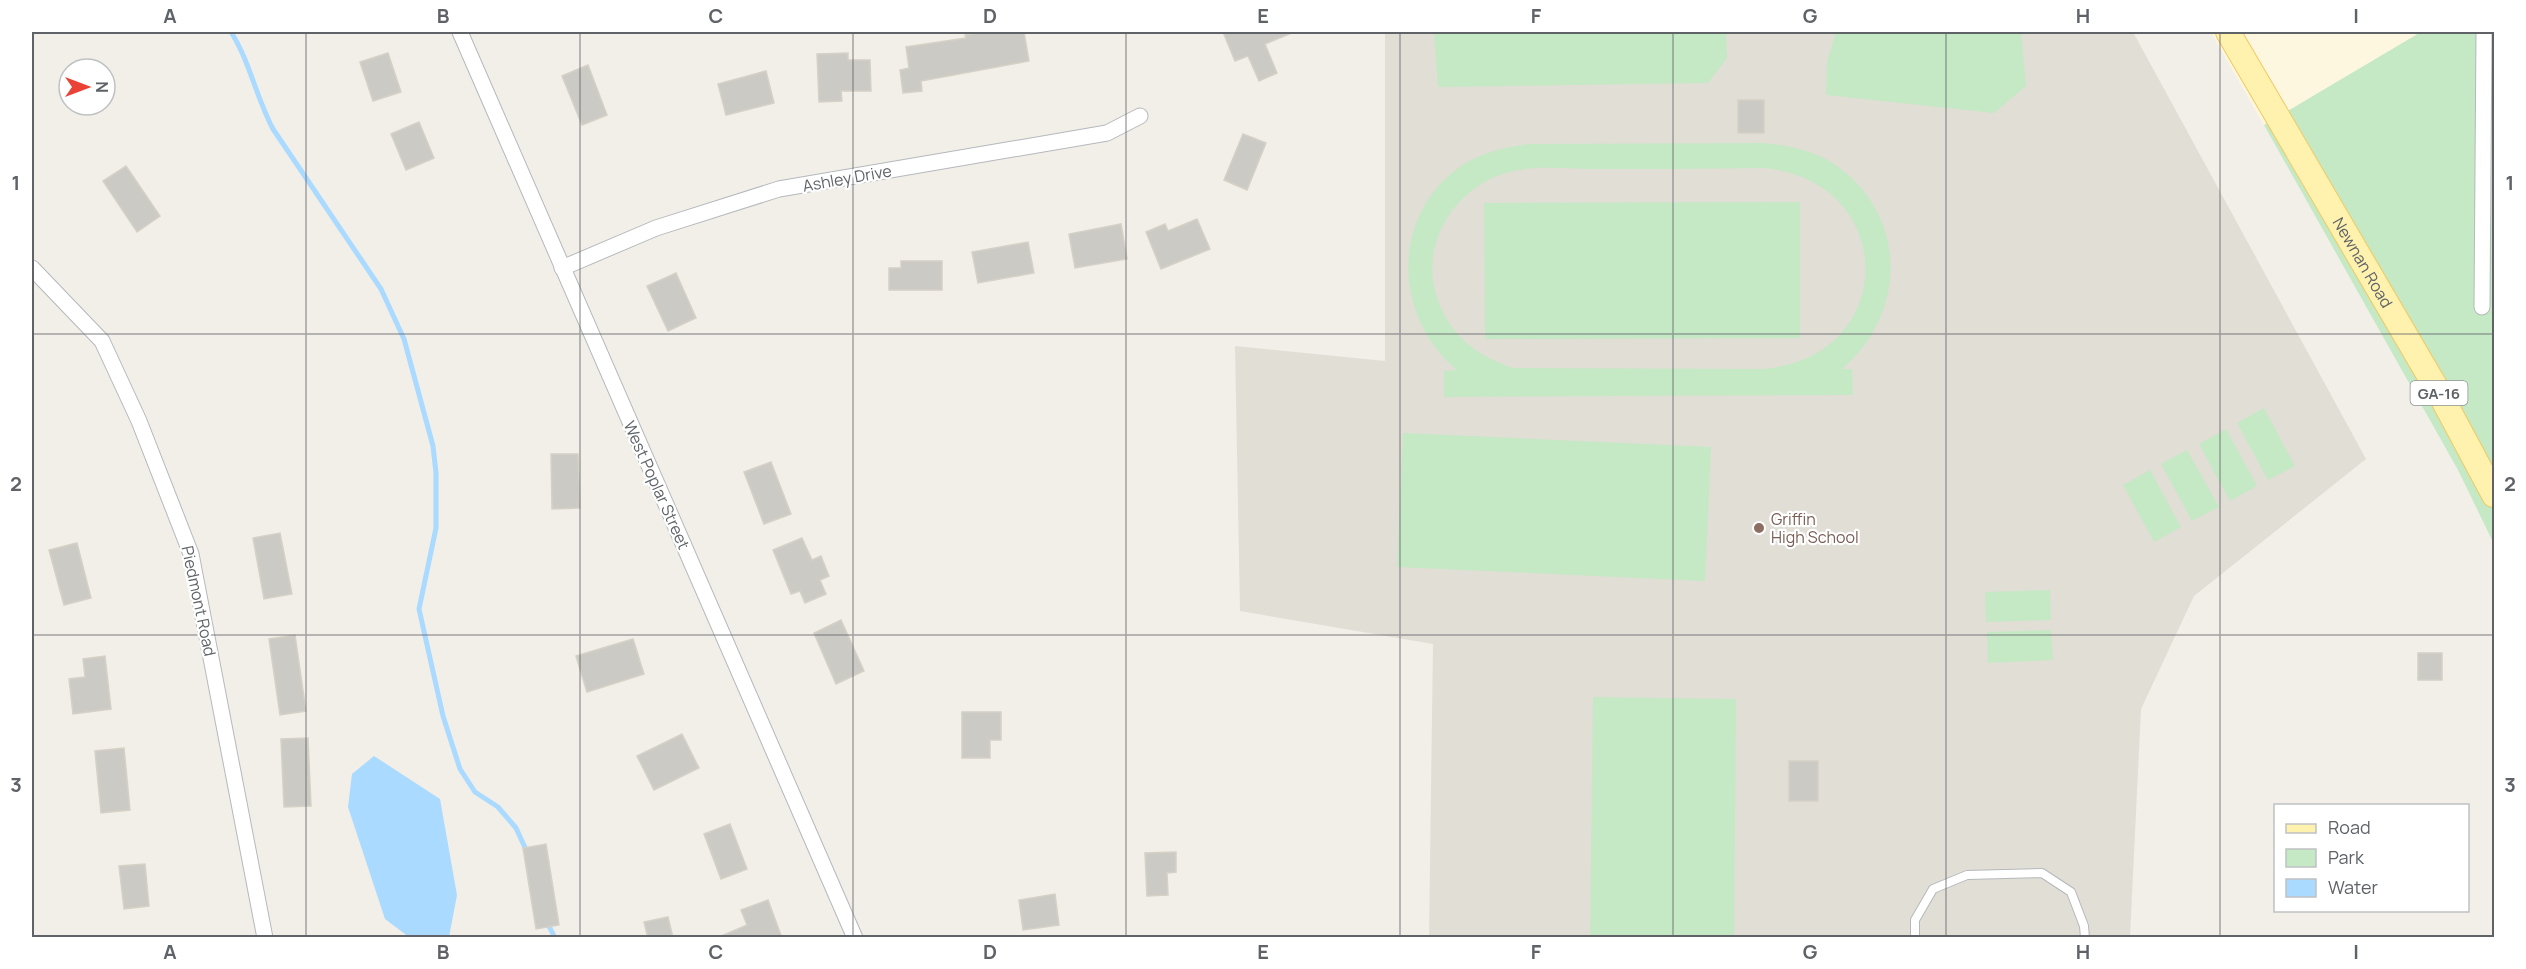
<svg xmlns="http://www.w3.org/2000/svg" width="2526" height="969" font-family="Manrope,sans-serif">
<rect width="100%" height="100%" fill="#f1efe8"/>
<polygon fill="#fef7e0" points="2211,32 2421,32 2264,125"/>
<polygon fill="#e1ded6" points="1385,32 2133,32 2366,459 2194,596 2141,709 2130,937 1429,937 1433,644 1240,611 1235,346 1385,361"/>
<g fill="#c5e8c5" fill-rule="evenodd">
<polygon points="1434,32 1726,32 1727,58 1708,83 1438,87"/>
<polygon points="1836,32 2021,32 2026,86 1994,113 1826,95 1827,61"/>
<polygon points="2421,32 2494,32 2494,544 2458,470 2264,125"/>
<path d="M1764 143C1789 146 1813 150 1834 164 1908 214 1908 312 1842 369H1852L1853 395 1444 397V371L1457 370C1393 318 1390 215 1461 166 1482 152 1505 147 1529 144ZM1764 168C1899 181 1900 357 1763 369L1514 368C1475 356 1448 334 1436 294 1420 240 1458 185 1509 172 1535 165 1565 169 1591 169 1649 169 1706 169 1764 168Z"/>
<polygon points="1800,202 1800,338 1485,339 1484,203"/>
<polygon points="2264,408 2295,466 2268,480 2237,423"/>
<polygon points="2226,429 2257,486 2230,501 2199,444"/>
<polygon points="1403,433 1711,447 1705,581 1397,567"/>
<polygon points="2187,450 2219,507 2192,521 2161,464"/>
<polygon points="2150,470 2181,527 2154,542 2123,485"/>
<polygon points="2050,590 2051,620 1986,622 1985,592"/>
<polygon points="2051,630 2053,660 1988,663 1987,632"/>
<polygon points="1593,697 1736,699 1734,937 1590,937"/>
</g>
<polygon fill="#aadaff" points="374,756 440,799 457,895 449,937 409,937 385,919 348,807 352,774"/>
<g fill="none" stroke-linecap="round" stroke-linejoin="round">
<g stroke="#aadaff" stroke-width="5">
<path d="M231 32C250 62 256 97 273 129L381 289 404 339 433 446 436 473V528L419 609 443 716 460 769 475 792 498 807 516 828 528 854"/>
<polyline points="546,920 555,938"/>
</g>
</g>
<g fill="#cccac5" stroke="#d6d1c6" stroke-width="1.5">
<polygon points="985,32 1024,32 1029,61 921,81 922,91 903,93 900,70 909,68 906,47 966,38 965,35"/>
<polygon points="1223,32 1294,32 1265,44 1277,73 1259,81 1248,56 1235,61"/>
<polygon points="388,53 401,92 373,101 360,62"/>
<polygon points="848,53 848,60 870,60 871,91 841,91 842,101 819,102 817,54"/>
<polygon points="588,65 607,115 582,125 562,76"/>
<polygon points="766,71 774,103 726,115 718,84"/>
<rect x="1738" y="100" width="26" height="33"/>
<polygon points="419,122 434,158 406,170 391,134"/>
<polygon points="1243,134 1266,143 1247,190 1224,180"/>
<polygon points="126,166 160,216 137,232 103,181"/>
<polygon points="1197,219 1210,249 1161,269 1146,232 1165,224 1168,231"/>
<polygon points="1121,224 1127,259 1075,268 1069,234"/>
<polygon points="1028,242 1034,273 978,283 972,252"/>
<polygon points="901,261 942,261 942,290 889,290 889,268 901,268"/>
<polygon points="676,273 696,318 668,331 647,286"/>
<polygon points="551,454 578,454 580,508 552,509"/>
<polygon points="771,462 791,514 764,524 744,472"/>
<polygon points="280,533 292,594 264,599 253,538"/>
<polygon points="802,538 812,560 821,556 829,576 820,580 826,594 805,603 800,591 791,594 773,550"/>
<polygon points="77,543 91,598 64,605 49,550"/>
<polygon points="841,620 864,671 836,684 814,633"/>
<polygon points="295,635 306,711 280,715 269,639"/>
<polygon points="633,639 644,674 587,692 576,656"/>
<rect x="2418" y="653" width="24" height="27"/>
<polygon points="105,656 111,709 73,714 69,679 85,677 83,659"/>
<polygon points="962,712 1001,712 1001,740 990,740 990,758 962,758"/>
<polygon points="682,734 699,768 654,790 637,756"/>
<polygon points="308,738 311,806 284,807 281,739"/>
<polygon points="124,748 130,810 101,813 95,751"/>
<rect x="1789" y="761" width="29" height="40"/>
<polygon points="730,824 747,869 721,879 704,834"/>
<polygon points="546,844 559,925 536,929 523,848"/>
<polygon points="1176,852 1176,872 1167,873 1168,895 1147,896 1145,853"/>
<polygon points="145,864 149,906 124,909 119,866"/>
<polygon points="1055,894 1059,925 1023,930 1019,900"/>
<polygon points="768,900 782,938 717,938 747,925 741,910"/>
<polygon points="668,917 673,938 648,938 644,922"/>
</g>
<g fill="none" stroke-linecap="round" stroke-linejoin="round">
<g stroke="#b5b8bc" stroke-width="10">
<polyline id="service" points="1915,938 1915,920 1933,889 1967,875 2042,873 2071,892 2084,926 2085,938"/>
</g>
<g stroke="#b5b8bc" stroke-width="17">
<g id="minor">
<polyline points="460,32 855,938"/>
<polyline points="32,268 102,341 139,421 191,554 265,938"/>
<polyline points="562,268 656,228 779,189 1107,133 1140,116"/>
<polyline points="2482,307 2484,32"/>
</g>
</g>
<g stroke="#f2c960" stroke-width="26">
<g id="primary">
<path id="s1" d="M2228 32 2441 396 2494 495"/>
</g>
</g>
<use href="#service" stroke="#fff" stroke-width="8"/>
<use href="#minor" stroke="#fff" stroke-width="15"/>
<use href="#primary" stroke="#fff2af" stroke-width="24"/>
</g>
<path fill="none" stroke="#5f6368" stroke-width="1.5" stroke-opacity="0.55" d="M306 32V938M580 32V938M853 32V938M1126 32V938M1400 32V938M1673 32V938M1946 32V938M2220 32V938M32 334H2494M32 635H2494"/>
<circle fill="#8d6e63" stroke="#fff" stroke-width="2" cx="1759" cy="528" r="6"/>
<g text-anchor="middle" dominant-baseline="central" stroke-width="4.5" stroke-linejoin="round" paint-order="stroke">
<rect fill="#fff" stroke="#8f9295" stroke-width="1.5" x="2410.5" y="381" width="57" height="24" rx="4.5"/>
<g font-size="15" font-weight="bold" fill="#5f6368">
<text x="2439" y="393">GA-16</text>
</g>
<g font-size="16" fill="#5f6368" stroke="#fff">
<text transform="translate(847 178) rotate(-10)">Ashley Drive</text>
<text stroke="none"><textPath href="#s1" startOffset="267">Newnan Road</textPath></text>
<text transform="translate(657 485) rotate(66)">West Poplar Street</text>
<text transform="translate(199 601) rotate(78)">Piedmont Road</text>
</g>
<g font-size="16" fill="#785e54" stroke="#fff" text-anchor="start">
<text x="1771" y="519">Griffin<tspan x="1771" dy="18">High School</tspan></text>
</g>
</g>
<rect width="2526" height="969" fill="none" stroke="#ffffff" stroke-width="66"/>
<rect x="2274" y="804" width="195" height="108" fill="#ffffff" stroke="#bfc1c3" stroke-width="1.5"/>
<rect x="2286" y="824" width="30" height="9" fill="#fff2af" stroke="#bfc1c3" stroke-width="1.5"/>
<text x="2328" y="834" font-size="18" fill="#5f6368">Road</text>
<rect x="2286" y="849" width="30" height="18" fill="#c5e8c5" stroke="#bfc1c3" stroke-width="1.5"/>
<text x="2328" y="864" font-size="18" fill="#5f6368">Park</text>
<rect x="2286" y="879" width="30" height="18" fill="#aadaff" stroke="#bfc1c3" stroke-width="1.5"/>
<text x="2328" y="894" font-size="18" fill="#5f6368">Water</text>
<g transform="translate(87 87) rotate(90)"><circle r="28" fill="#ffffff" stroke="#bfc1c3" stroke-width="1.5"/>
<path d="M0-4.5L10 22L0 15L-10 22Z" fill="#ea4335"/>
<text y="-9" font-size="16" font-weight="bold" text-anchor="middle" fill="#5f6368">N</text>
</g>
<rect x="33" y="33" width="2460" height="903" fill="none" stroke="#5f6368" stroke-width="2"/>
<g font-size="20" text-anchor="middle" font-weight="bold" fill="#5f6368">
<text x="170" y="23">A</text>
<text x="443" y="23">B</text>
<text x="716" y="23">C</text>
<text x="990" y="23">D</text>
<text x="1263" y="23">E</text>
<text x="1536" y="23">F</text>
<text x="1810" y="23">G</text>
<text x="2083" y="23">H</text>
<text x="2356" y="23">I</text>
<text x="16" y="190">1</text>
<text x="2510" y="190">1</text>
<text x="16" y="491">2</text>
<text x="2510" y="491">2</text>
<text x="16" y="792">3</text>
<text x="2510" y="792">3</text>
<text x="170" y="959">A</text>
<text x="443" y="959">B</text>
<text x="716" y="959">C</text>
<text x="990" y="959">D</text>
<text x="1263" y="959">E</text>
<text x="1536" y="959">F</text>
<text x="1810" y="959">G</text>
<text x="2083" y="959">H</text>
<text x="2356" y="959">I</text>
</g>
</svg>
